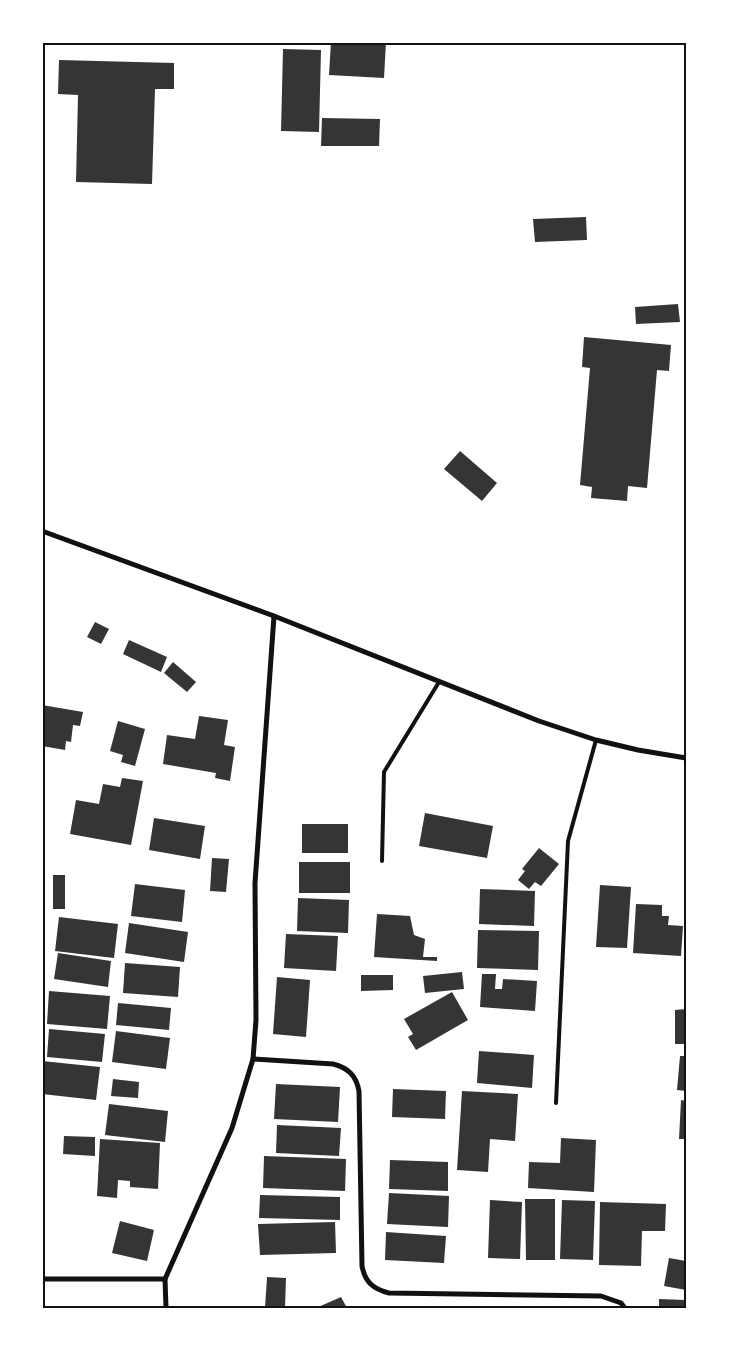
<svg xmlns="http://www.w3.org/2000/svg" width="729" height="1351" font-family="'Titillium Web',sans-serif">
<rect width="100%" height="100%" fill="#fff"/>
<g fill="#353535">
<polygon points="331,42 386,42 384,78 329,75"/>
<polygon points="283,49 321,50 319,132 281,131"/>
<polygon points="59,60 174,63 174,89 155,89 152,184 76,182 78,95 58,94"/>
<polygon points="322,118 380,119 379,146 321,146"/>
<polygon points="586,217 587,240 535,242 533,219"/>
<polygon points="678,304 680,322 636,324 635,307"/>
<polygon points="584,337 671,345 669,371 657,370 647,488 628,486 627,501 591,498 592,487 580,485 590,368 582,367"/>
<polygon points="460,451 497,483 482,501 444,469"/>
<polygon points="95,622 109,629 101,644 87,637"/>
<polygon points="129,640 167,657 161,672 123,654"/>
<polygon points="173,662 196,682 187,692 164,673"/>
<polygon points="42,705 83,712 80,726 73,725 71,742 66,741 65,750 42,746"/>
<polygon points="199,716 228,720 224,745 235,747 230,781 215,778 216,773 163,764 167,735 195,739"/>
<polygon points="118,721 145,729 135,766 121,762 123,755 110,751"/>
<polygon points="122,778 143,781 131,845 70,834 76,800 99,804 103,784 120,787"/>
<polygon points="425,813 493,826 487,858 419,846"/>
<polygon points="154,818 205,826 200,859 149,850"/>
<rect x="302" y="824" width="46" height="29"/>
<polygon points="539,848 559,864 541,886 535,882 529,889 518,880 525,871 522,869"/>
<polygon points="212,858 229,859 226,892 210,891"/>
<rect x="299" y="862" width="51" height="31"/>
<rect x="53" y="875" width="12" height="34"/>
<polygon points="135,884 185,890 182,922 131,916"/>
<polygon points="600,885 631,887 627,948 596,947"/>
<polygon points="480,889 535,891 534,926 479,924"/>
<polygon points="298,898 349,900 348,933 297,931"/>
<polygon points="636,904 662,905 662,916 669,916 668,925 683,926 681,956 633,953"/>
<polygon points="377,914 410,916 414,935 425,939 423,957 437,957 437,961 374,957"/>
<polygon points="59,917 118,924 114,958 55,951"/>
<polygon points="129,923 188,932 184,962 125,953"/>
<polygon points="478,930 539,931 538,970 477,968"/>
<polygon points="286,934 338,936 336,971 284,968"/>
<polygon points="58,953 111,961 108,987 54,979"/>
<polygon points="125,963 180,967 178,997 123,993"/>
<polygon points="462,972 464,989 425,993 423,976"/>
<polygon points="482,974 496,974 495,989 502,989 503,979 537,981 535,1011 480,1007"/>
<polygon points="361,975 393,975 393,990 361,991"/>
<polygon points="277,977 310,980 306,1037 273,1034"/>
<polygon points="49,991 110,996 107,1029 47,1024"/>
<polygon points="452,992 468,1020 416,1050 408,1037 413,1034 404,1019"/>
<polygon points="118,1003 171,1008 169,1030 116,1025"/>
<polygon points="686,1009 686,1044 675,1044 675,1010"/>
<polygon points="49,1029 105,1034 102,1062 47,1057"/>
<polygon points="116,1031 170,1038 166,1069 112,1062"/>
<polygon points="479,1051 534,1055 532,1088 477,1083"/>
<polygon points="680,1056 686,1056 686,1091 677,1090"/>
<polygon points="42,1061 100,1067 96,1100 42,1094"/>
<polygon points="113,1079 139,1082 138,1098 111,1096"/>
<polygon points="276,1084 340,1087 338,1122 274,1119"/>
<polygon points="393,1089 446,1091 445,1119 392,1117"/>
<polygon points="462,1091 518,1094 515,1141 490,1139 488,1172 457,1170"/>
<polygon points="681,1100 686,1101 686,1139 679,1139"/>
<polygon points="109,1104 168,1111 165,1142 105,1135"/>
<polygon points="277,1125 341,1128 339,1156 276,1153"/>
<polygon points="64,1136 95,1137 95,1156 63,1154"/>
<polygon points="561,1138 596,1140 594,1192 528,1188 529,1162 560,1163"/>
<polygon points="100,1139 160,1143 158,1189 130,1187 130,1181 118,1180 117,1198 97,1196"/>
<polygon points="264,1156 346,1159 345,1191 263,1188"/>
<polygon points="390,1160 448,1162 448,1191 389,1189"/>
<polygon points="389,1193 449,1196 448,1227 387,1224"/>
<polygon points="260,1195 340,1197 340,1220 259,1218"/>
<polygon points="525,1199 555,1199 555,1260 526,1260"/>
<polygon points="490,1200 522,1202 520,1259 488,1258"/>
<polygon points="562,1200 595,1201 593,1260 560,1259"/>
<polygon points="600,1202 666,1204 665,1231 642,1231 641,1266 599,1265"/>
<polygon points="120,1221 154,1230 147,1261 112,1253"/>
<polygon points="335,1222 336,1253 260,1255 258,1224"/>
<polygon points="386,1232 446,1236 444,1263 385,1260"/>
<polygon points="669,1258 686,1261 686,1290 664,1286"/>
<polygon points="267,1277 286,1278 285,1308 265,1308"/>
<polygon points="341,1297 347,1308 316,1308"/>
<polygon points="659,1299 686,1300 686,1308 659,1308"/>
</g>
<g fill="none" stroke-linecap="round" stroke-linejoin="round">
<g stroke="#111" stroke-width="4">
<polyline points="382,861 384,772 439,682"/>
<polyline points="556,1103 568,841 596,740"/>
</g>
<g stroke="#111" stroke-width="5">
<polyline points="42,531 274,616 539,721 596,740 638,750 686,758"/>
<path d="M253 1059 333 1064C348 1068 356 1075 359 1091L362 1266C365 1282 373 1289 389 1293L601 1296 621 1303 625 1308"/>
<polyline points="42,1279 165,1279"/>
<polyline points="166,1308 165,1279 232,1128 253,1059 256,1020 255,883 274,616"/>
</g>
</g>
<rect width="729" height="1351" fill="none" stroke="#ffffff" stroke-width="88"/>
<rect x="44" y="44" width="641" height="1263" fill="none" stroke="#111" stroke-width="2"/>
</svg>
